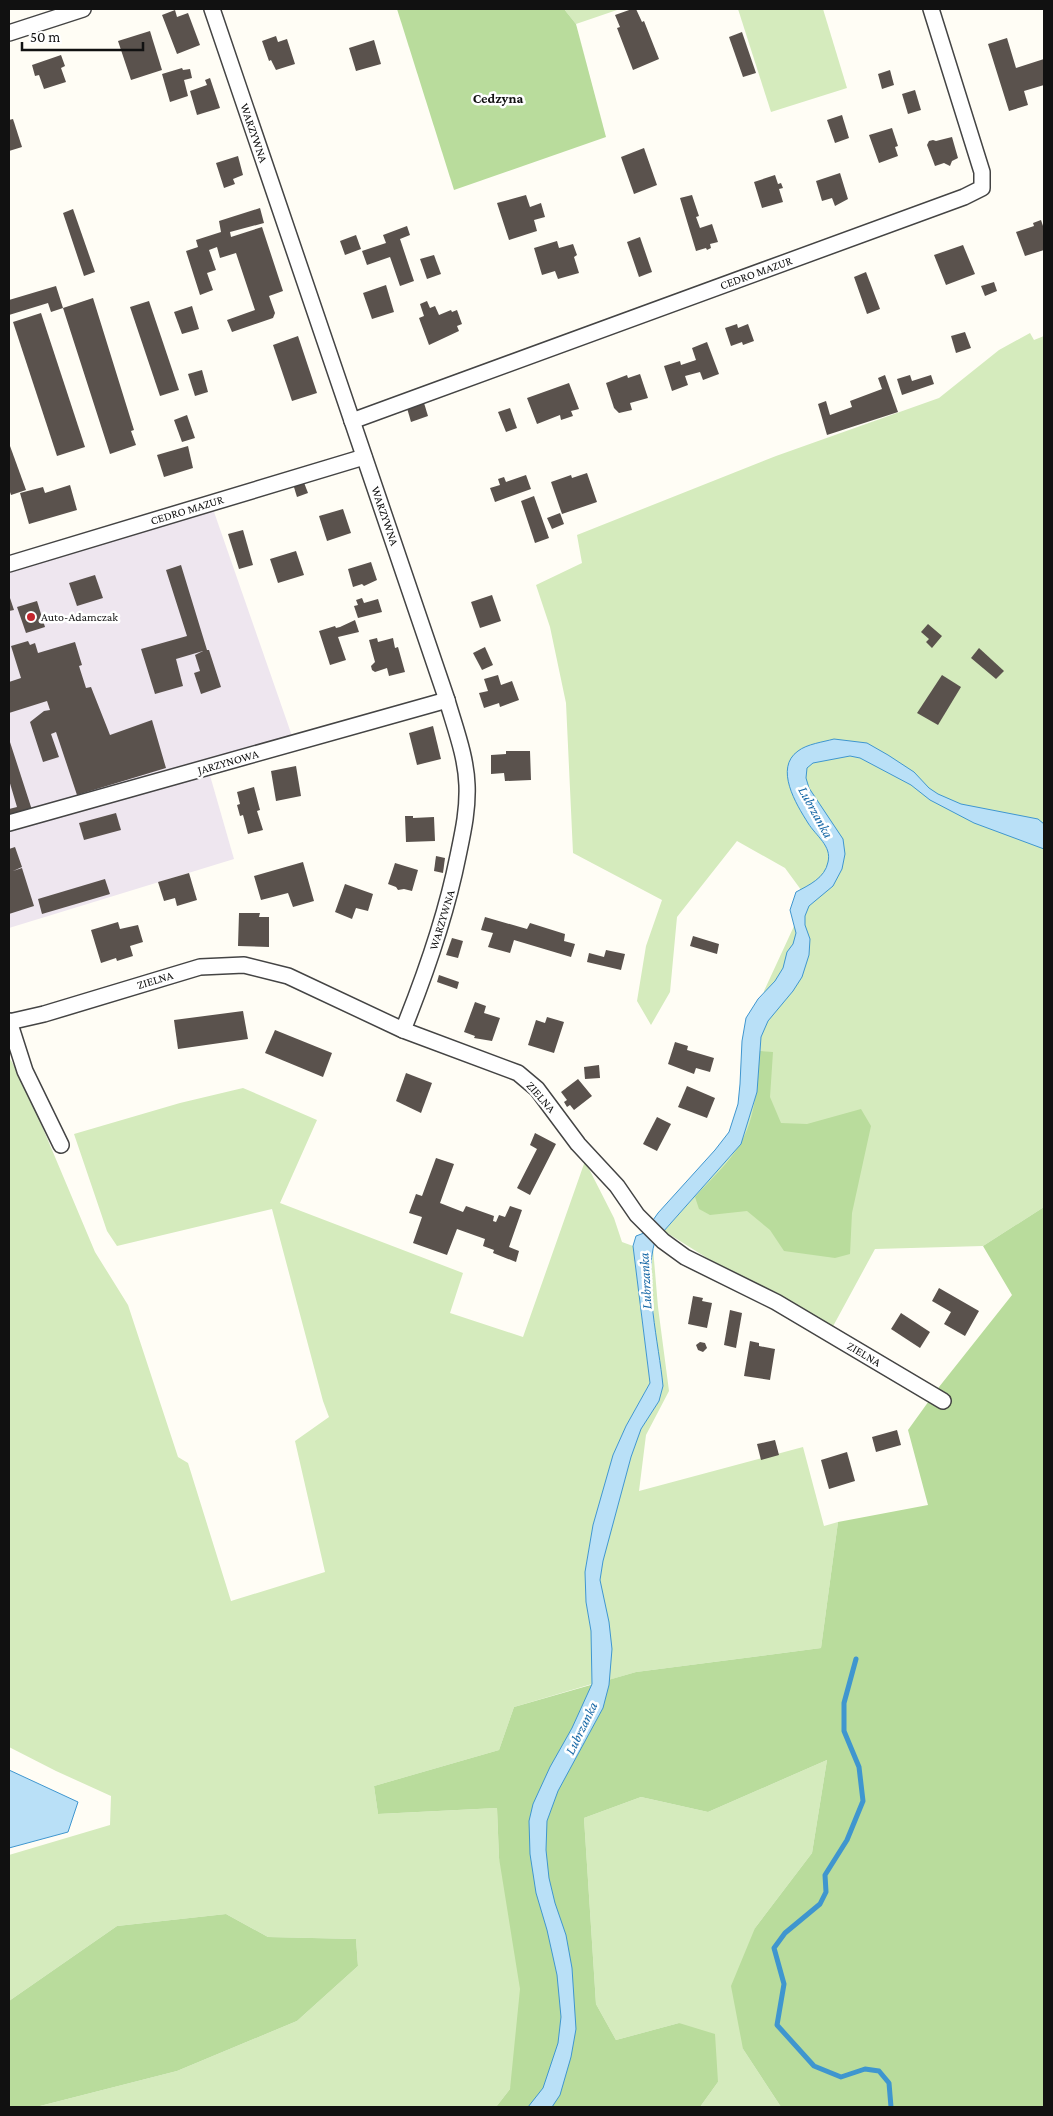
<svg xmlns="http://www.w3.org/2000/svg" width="1053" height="2116" font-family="'Crimson Pro',serif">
<rect width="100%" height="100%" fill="#fffdf5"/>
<g fill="#eee6ef">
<polygon points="213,509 292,736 9,817 9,569"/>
<polygon points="209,772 234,859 9,928 9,829"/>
</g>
<g fill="#d5ebbd">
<polygon points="564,9 620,9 576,24"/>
<polygon points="738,9 823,9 847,88 771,112"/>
<polygon points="1030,333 1034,340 1044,336 1044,1207 983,1246 875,1249 831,1330 777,1293 731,1273 664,1231 741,1144 757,1092 764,991 807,898 785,868 737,841 677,917 670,992 651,1025 637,1001 646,946 662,900 573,853 566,703 550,627 536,585 582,563 577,535 776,456 939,398 999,350"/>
<polygon points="9,1057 23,1081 95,1252 128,1305 178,1457 188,1463 231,1601 325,1572 295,1441 329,1417 323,1401 272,1209 117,1246 107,1231 74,1134 180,1103 243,1088 317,1120 280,1203 463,1273 450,1313 523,1337 585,1161 614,1218 622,1242 633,1246 650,1383 626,1426 613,1455 593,1525 585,1572 586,1602 591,1631 592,1684 514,1707 499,1750 374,1786 378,1814 497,1808 499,1858 548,1998 510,2089 496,2107 36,2107 177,2071 297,2021 358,1966 356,1939 268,1937 226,1914 117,1926 9,2001 9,1855 110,1825 111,1796 56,1771 9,1747"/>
<polygon points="653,1248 658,1307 669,1391 646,1435 639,1491 803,1447 824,1526 838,1522 821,1648 636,1672 605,1681 600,1580 603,1560 631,1457 641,1429 659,1401 651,1275"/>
<polygon points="827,1760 812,1853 755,1928 743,2049 781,2107 700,2107 718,2082 679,2023 616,2040 596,2004 584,1818 641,1797 708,1812"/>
</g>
<g fill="#b9dc9c">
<polygon points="397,9 564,9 576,24 606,137 454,190"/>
<path d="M759 1051 773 1052 770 1097 781 1123 807 1124 861 1109 871 1126 852 1213 850 1254 835 1258 784 1251 770 1230 747 1211 710 1215 699 1209 695 1197C710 1180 729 1163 740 1144 755 1121 759 1078 759 1051Z"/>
<polygon points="1044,1207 1044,2107 781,2107 743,2049 731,1986 755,1928 812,1853 827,1760 708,1812 641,1797 584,1818 596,2004 616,2040 679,2023 715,2034 718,2082 700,2107 496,2107 510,2089 520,1989 499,1858 497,1808 378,1814 374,1786 499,1750 514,1707 636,1672 821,1648 838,1522 928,1505 908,1430 939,1387 1012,1295 983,1246"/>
<polygon points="226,1914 268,1937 356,1939 358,1966 297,2021 177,2071 36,2107 9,2107 9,2001 117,1926"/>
</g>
<g fill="#b9e0f7" stroke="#3f96cf">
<path d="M834 739 867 743 888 755 914 772 929 788 938 794 961 804 1038 819 1044 824V849L974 823 930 800 911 785 860 758 850 756 813 763 807 768 806 778 809 788 843 839 845 854 842 869 833 886 809 906 805 916V925L810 939 809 955 802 977 793 991 768 1021 761 1037 757 1092 741 1144 655 1241C643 1281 659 1344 663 1386L659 1401 641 1429 631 1457 603 1561 600 1580 609 1622 612 1649 609 1685 603 1708 558 1791 547 1821 546 1850 549 1878 555 1903 566 1935 572 1968 576 2029 571 2057 560 2095 552 2107H528L543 2088 558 2043 561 2017 557 1975 547 1930 536 1893 530 1854 529 1821 533 1804 550 1767 572 1728 592 1684 591 1631 586 1602 585 1572 593 1525 613 1455 626 1426 650 1383 633 1246 636 1236 644 1233 658 1213 715 1150 729 1132 738 1104 740 1084 742 1041 746 1018 758 999 775 981 783 968 787 952 793 944 796 933 790 910 796 892C809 885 825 878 828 862 832 846 816 836 808 823 796 804 774 768 798 751 807 744 823 742 834 739Z"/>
<polygon points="9,1770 78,1802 68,1832 9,1848"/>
</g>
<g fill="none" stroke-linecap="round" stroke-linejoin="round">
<polyline stroke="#3f96cf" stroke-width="5" points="856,1659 844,1703 844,1731 859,1767 863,1801 847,1840 825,1875 826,1892 820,1904 785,1933 774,1948 784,1984 777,2025 814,2066 841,2077 865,2069 879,2071 889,2083 891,2107"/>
</g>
<g fill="#5a524d">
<polygon points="632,9 636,9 642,22 644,21 659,59 633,70 617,28 620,27 615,15"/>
<polygon points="175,10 177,17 188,13 200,45 177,54 162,15"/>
<polygon points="150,31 162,70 131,80 118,41"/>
<polygon points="742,32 756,73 743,77 729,37"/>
<polygon points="276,36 278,42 287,39 295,64 276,70 271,60 269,61 262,41"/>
<polygon points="1007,38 1016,68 1044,59 1044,85 1024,91 1028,105 1009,111 988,44"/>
<polygon points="374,40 381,64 356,71 349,48"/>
<polygon points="61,55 65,66 61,68 66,82 44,89 39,75 35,76 32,65"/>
<polygon points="182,68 183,70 190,69 192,78 184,80 188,96 170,102 162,74"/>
<polygon points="890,70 894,85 882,89 878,74"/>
<polygon points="210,78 220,108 197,115 190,91 207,85 205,80"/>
<polygon points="915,90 921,110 908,114 902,94"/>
<polygon points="842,115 849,138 835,143 827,120"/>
<polygon points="13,119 22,147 9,151 9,120"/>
<polygon points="892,128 898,146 895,147 898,156 879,163 869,135"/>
<polygon points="952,137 958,158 952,161 950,166 944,163 935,166 927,145 929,141 933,140 936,141"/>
<polygon points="644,148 657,185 634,194 621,157"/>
<polygon points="238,156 243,175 233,179 235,184 224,188 216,163"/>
<polygon points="840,173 848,199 835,206 832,198 822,201 816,181"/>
<polygon points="775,175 778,184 781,183 783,188 779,189 783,202 762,208 754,182"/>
<polygon points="526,195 530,207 541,203 545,217 534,220 537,231 509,240 497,203"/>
<polygon points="692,195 699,216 696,217 700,228 712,224 718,242 710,244 711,248 707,250 706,248 696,251 680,198"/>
<polygon points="260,208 264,223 230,232 231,237 262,227 283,291 269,296 275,313 273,318 232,332 227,320 255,310 236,253 220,258 217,247 209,250 216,270 207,273 213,290 200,295 186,251 198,247 196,240 221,232 219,221"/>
<polygon points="73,209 95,272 84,276 63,213"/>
<polygon points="1041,220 1044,229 1044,250 1025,256 1016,232 1034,226 1033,223"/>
<polygon points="407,226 410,235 400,239 414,281 400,286 390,257 367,265 362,251 386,243 383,235"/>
<polygon points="356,235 361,249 345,255 340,241"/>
<polygon points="640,237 652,272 639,277 627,242"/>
<polygon points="557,241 559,248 573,244 577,255 574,257 579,273 558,279 555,271 542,275 534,248"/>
<polygon points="963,245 975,274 946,285 934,255"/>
<polygon points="434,255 441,274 427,279 420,259"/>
<polygon points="866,272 880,309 867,314 854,277"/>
<polygon points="994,282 997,291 985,296 981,286"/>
<polygon points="386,285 394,312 372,319 363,293"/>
<polygon points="56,286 63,308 51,312 48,303 9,315 9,300"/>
<polygon points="93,298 134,430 131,431 136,445 110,454 63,308"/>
<polygon points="149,301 179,390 160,396 130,307"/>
<polygon points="427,301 430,308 435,306 439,315 451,310 452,312 457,310 462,324 457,326 459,331 429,345 419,318 424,316 420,304"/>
<polygon points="192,306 199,329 182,334 174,312"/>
<polygon points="41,313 85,447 57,456 13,322"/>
<polygon points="737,324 738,328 748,324 754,341 743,345 742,342 731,346 725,328"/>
<polygon points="965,332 971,348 956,353 951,336"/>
<polygon points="298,336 317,393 292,401 273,345"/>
<polygon points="707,342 719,374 703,380 700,372 685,376 688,385 672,391 664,366 680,361 681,365 696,360 692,348"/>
<polygon points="202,370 208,392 195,396 188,374"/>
<polygon points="640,374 648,398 630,403 632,410 619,413 614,408 606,383 627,375 628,378"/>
<polygon points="885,375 898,412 827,435 818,404 826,401 830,415 852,407 850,401 882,389 878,378"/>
<polygon points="910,375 912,381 931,375 934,384 902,395 897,379"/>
<polygon points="569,383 579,409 571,411 573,416 561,420 560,415 537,424 527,398"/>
<polygon points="424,403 428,416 411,422 407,408"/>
<polygon points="510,408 517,428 506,432 498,412"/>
<polygon points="187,415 195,438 182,442 174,420"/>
<polygon points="9,446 10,446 26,490 11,495 9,489"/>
<polygon points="188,446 193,468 164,477 157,455"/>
<polygon points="587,473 597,502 562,514 551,482 571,475 572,478"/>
<polygon points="526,475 531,489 495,502 490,488 500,485 498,479 504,477 506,482"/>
<polygon points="303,480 308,493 297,497 293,484"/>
<polygon points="70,485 77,510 29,524 20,493 43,487 45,493"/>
<polygon points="534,496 549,538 535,543 521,501"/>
<polygon points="343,509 351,533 327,541 319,516"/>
<polygon points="560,513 564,524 552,529 547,518"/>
<polygon points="243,530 253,565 239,569 228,534"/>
<polygon points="296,551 304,575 278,583 270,559"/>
<polygon points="371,562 377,580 364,586 362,584 353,587 348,569"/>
<polygon points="181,565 207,650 209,650 221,687 201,694 194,673 200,671 195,655 203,651 176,659 183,686 155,694 141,649 187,636 166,570"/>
<polygon points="95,575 103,598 77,606 69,583"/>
<polygon points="9,595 14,610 9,611"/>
<polygon points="492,595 501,621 480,628 471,602"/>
<polygon points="362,598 364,603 378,599 382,612 358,618 354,606 358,605 356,600"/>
<polygon points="37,601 45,627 26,633 17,607"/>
<polygon points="355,620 359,632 338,637 346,660 330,665 319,631 335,626 336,628 340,627"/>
<polygon points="928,624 942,636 932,648 926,642 929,639 921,632"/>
<polygon points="377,638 378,642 393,638 395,648 398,647 405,672 389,676 387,668 375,672 372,670 371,666 375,662 369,640"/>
<polygon points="28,641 30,645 35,643 38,653 75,642 82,665 79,666 86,688 91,687 110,735 152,720 166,768 77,795 56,732 51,734 59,757 43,762 30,722 44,711 50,710 47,701 9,713 9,682 21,678 11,646"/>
<polygon points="485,647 493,665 482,670 473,653"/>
<polygon points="979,648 1004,671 996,679 971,658"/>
<polygon points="498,675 501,685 512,681 519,700 500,707 499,703 484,708 479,693 488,691 484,679"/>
<polygon points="942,675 961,687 938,725 917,713"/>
<polygon points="433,726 441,759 417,765 409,733"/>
<polygon points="9,739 32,810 9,817 9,809 17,807 9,780"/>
<polygon points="506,751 530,751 531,780 505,781 504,773 491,774 491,755 506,754"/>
<polygon points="296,766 301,796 276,801 271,771"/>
<polygon points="254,787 260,810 257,811 263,830 248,834 243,815 240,816 237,805 240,804 237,792"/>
<polygon points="116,813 121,830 84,840 79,823"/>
<polygon points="405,816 413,816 413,818 434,817 435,841 406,842"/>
<polygon points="15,847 22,867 13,871 22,868 34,906 9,914 9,849"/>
<polygon points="436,856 445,858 443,873 434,871"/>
<polygon points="303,862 314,901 293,907 288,893 261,900 254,876"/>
<polygon points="395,863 418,870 412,891 404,889 398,890 396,887 388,884"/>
<polygon points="189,873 197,900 177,906 175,898 164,901 158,882"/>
<polygon points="105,879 110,894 42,914 38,899"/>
<polygon points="345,884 373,894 368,911 356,908 352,919 335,912"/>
<polygon points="239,913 260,913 259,917 269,917 269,947 238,946"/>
<polygon points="485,917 527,929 530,923 565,934 564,941 575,944 571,957 514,940 510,953 488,947 493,933 481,930"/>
<polygon points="118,922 120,929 138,925 143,942 130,946 133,956 117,961 116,958 101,963 91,930"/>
<polygon points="693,936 719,944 717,954 690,946"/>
<polygon points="452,938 463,941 458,958 446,955"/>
<polygon points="606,950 625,954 621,970 587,962 589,953 604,957"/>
<polygon points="439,975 459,982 457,989 437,982"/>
<polygon points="475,1002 486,1006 484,1013 500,1018 492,1041 474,1038 475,1036 464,1032"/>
<polygon points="243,1011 248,1039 178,1049 174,1020"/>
<polygon points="547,1017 564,1022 554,1053 528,1045 536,1020 545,1023"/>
<polygon points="275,1030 332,1053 323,1077 265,1053"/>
<polygon points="675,1042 688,1046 687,1050 714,1058 710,1072 696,1068 694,1074 668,1064"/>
<polygon points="599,1065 600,1078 585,1079 584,1067"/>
<polygon points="406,1073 432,1083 421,1113 396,1101"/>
<polygon points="578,1079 592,1096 574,1110 570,1105 567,1107 564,1102 567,1100 561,1092"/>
<polygon points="687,1086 715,1098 707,1118 678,1107"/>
<polygon points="657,1117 671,1124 657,1151 643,1144"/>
<polygon points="535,1133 556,1144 530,1195 517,1188 537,1149 530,1145"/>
<polygon points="436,1158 454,1164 440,1203 463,1212 466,1206 494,1216 493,1221 496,1222 499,1215 505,1217 510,1206 522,1210 509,1247 519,1251 516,1262 493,1253 494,1250 483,1246 485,1239 457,1229 447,1255 413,1243 422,1217 409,1213 416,1194 422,1196"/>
<polygon points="939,1288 979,1311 965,1336 944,1324 951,1312 932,1301"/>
<polygon points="693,1296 703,1298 702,1301 712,1303 707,1328 688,1324"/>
<polygon points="730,1310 742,1313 736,1348 724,1345"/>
<polygon points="901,1313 930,1332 920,1348 891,1329"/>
<polygon points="750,1341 759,1343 759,1346 775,1349 770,1380 744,1376"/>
<polygon points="700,1342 705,1343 707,1348 703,1352 698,1350 696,1345"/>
<polygon points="897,1430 901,1445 876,1452 872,1437"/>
<polygon points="775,1440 779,1455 761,1460 757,1444"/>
<polygon points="847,1452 855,1481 829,1489 821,1460"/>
</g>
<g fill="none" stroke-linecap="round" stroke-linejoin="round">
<g stroke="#444" stroke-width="18">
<g id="street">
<path d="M212 9 447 700C455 728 466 756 467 785 468 810 463 832 458 856 446 916 426 973 403 1030"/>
<polyline points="9,33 83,9"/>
<polyline points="352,421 964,197 982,188 982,172 931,9"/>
<polyline points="9,564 364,457"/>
<polyline points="9,823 447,700"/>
<polyline points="9,1021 25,1071 61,1145"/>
<polyline points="9,1022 44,1014 200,967 244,965 288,976 403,1030 518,1073 537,1089 578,1144 617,1186 637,1215 663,1241 685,1257 776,1302 943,1401"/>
</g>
</g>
<use href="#street" stroke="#fff" stroke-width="15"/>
</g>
<circle fill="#c4262e" stroke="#fff" stroke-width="2" cx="31" cy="617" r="5"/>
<g text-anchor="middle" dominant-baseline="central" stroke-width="5" stroke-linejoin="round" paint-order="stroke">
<g font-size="12" fill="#111" stroke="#fff">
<text transform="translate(254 133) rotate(71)">WARZYWNA</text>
<text transform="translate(756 273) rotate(-20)">CEDRO MAZUR</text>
<text transform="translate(187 510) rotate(-17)">CEDRO MAZUR</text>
<text transform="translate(385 516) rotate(71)">WARZYWNA</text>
<text transform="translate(228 762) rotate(-16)">JARZYNOWA</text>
<text transform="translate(442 920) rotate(-73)">WARZYWNA</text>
<text transform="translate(155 980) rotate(-17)">ZIELNA</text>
<text transform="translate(541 1097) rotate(49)">ZIELNA</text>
<text transform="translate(864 1354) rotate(31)">ZIELNA</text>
</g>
<g font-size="12" fill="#111" stroke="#fff" text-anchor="start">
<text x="41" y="617">Auto-Adamczak</text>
</g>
<g font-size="14" font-weight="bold" fill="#111" stroke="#fff">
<text x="498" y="98">Cedzyna</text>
</g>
<g font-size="14" font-style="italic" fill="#1768a6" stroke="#fff">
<text transform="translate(816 812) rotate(61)">Lubrzanka</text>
<text transform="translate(645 1281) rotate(-93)">Lubrzanka</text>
<text transform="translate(581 1728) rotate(-64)">Lubrzanka</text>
</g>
</g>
<rect width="1053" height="2116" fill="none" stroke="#111111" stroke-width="20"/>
<path d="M22 42v8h121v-8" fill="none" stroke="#111111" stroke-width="2.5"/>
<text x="30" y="42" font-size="15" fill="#111111" stroke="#ffffff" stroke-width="4" paint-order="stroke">50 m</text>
</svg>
